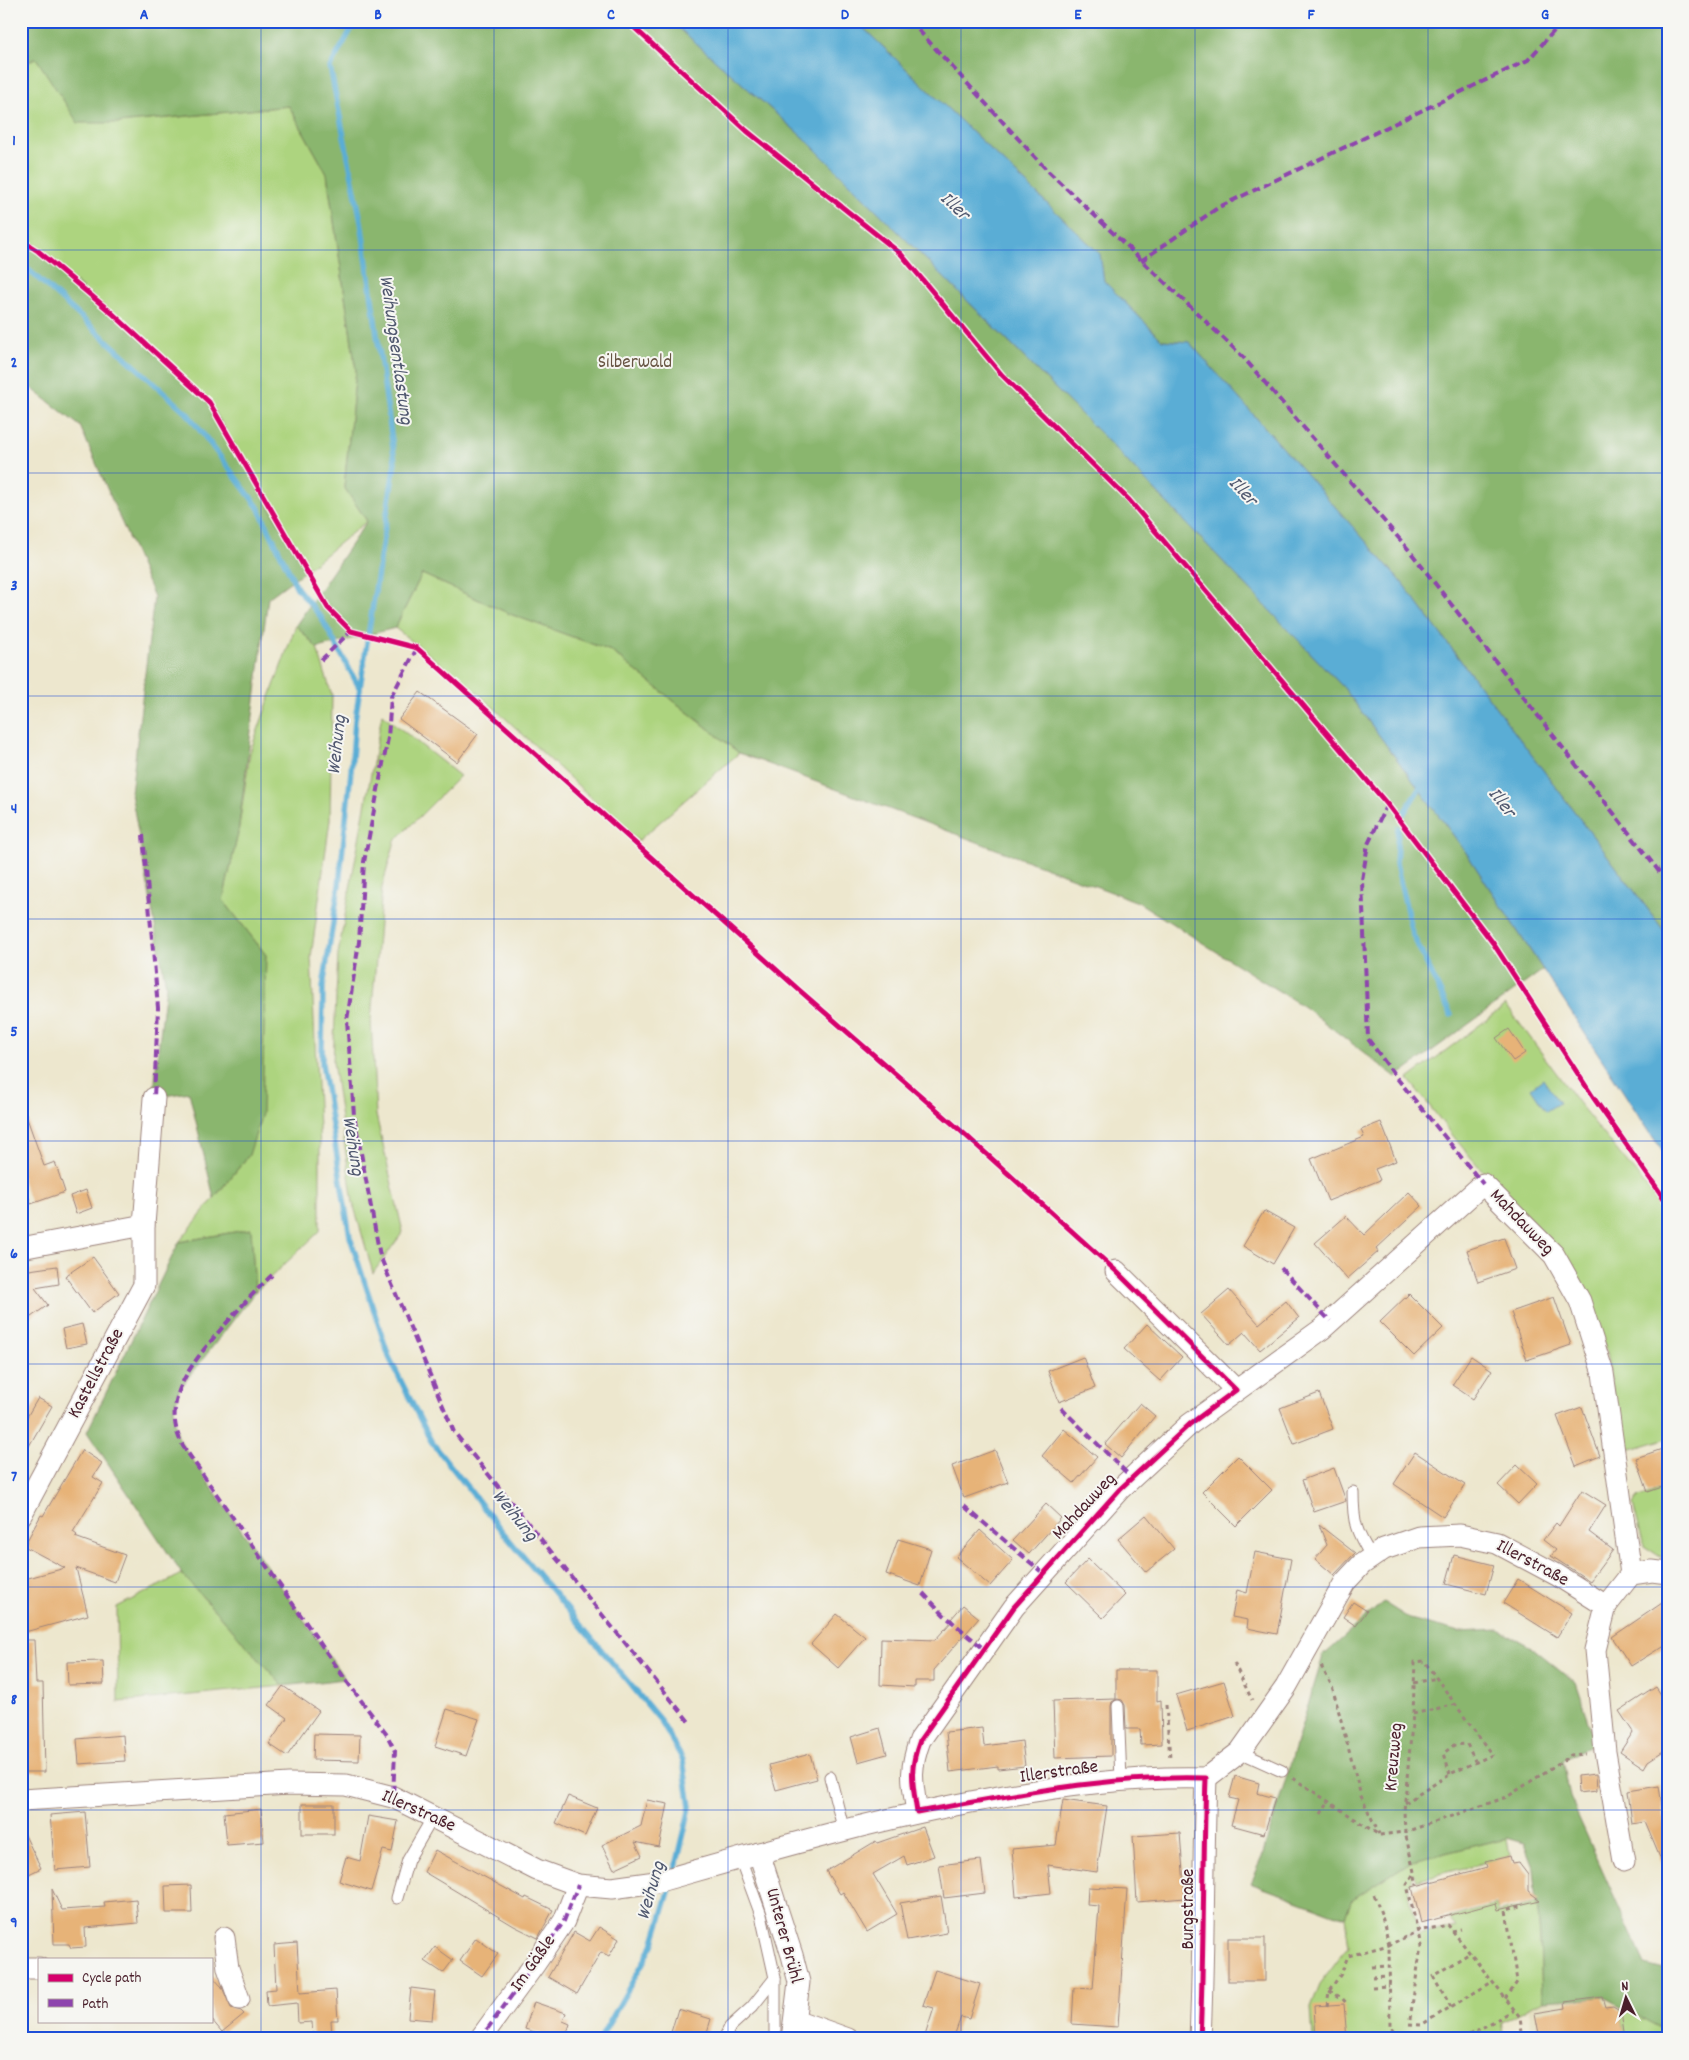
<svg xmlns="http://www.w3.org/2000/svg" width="1689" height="2060" font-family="Dekko,sans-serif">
<rect width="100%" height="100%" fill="#f6f6f2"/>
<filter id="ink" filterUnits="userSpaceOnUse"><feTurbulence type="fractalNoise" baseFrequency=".02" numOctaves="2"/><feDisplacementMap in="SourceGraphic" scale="10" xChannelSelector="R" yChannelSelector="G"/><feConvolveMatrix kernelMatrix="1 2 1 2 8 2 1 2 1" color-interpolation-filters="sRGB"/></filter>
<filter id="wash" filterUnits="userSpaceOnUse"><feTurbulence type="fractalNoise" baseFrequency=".0096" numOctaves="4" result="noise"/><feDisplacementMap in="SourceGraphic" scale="20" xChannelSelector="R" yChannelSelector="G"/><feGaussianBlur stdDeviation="1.12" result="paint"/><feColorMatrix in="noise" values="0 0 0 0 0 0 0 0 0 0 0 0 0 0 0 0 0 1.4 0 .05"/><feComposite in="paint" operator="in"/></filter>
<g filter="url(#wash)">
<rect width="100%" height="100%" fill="#ede7ce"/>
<polygon fill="#e2dcba" points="1602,1997 1668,2032 1668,2039 1534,2039 1527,2008 1542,2001"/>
<g fill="#add47f" stroke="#7c7a55">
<polygon points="36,58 118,123 289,106 327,174 356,370 344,487 367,521 306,570 209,402 38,251 21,240 21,66"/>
<polygon points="422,574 510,614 611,651 739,753 638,841 478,693 395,628"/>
<polygon points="296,625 317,648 332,695 330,820 311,957 320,1149 320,1231 255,1292 251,1229 179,1242 249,1155 266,955 223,900 238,833 250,752"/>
<polygon points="382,714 460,776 395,841 382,887 371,1020 376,1115 403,1232 373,1273 353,1203 333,1062 338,954"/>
<path d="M1506 1005 1580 1105 1668 1213V1438L1621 1452C1614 1407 1611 1359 1596 1317 1576 1256 1524 1216 1483 1171 1456 1142 1433 1109 1408 1079Z"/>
<polygon points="1668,1487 1668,1562 1644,1546 1633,1504 1639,1497"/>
<polygon points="182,1574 283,1686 118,1702 117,1607"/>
<polygon points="1507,1838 1510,1856 1416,1880 1414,1873 1407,1885 1418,1931 1399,1938 1456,1927 1448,1918 1496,1905 1498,1913 1537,1903 1540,1936 1542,2001 1502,2022 1505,2039 1313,2039 1311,2007 1320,1984 1349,1946 1345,1918 1351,1900 1412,1861"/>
<polygon points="1623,2007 1668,2032 1668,2039 1625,2039 1621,2011"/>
</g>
<g fill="#8ab66e" stroke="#6a6a4c">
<polygon points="21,21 671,21 807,141 1104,437 1344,688 1465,851 1543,970 1396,1077 1304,1007 1138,902 739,753 611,651 510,614 422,574 395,628 317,648 296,625 367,521 344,487 356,370 327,174 289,106 118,123 78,123 36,58 21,66"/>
<polygon points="856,21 1668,21 1668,936 1400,580 1189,342 1162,340 1104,281 1100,254"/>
<polygon points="21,240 38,251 112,313 209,402 306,570 268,598 238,833 223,900 266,955 262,1114 249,1155 214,1198 189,1092 154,1098 156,1068 166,986 131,793 154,597 80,426 21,380"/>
<polygon points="251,1229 255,1292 179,1390 174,1410 175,1423 178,1436 183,1446 345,1679 283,1686 182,1574 87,1432 179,1242"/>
<polygon points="1383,1602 1410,1619 1460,1632 1500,1630 1533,1648 1575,1682 1595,1742 1563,1760 1570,1798 1645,1965 1668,1971 1668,2032 1602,1997 1542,2001 1540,1936 1534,1869 1524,1843 1507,1838 1412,1861 1351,1900 1345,1918 1250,1883 1262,1857 1323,1656"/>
</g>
<g fill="#5aadd5" stroke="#526680">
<polygon points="671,21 856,21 1100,254 1104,281 1162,340 1189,342 1400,580 1668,936 1668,1160 1465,851 1344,688 1104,437 807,141"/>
<polygon points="1543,1079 1559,1103 1546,1111 1531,1088"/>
</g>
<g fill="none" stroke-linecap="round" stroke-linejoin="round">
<g stroke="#5aadd5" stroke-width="5.5">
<polyline points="356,21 330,67 361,221 395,462 355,720 351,771 339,885 323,987 322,1063 350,1237 389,1357 431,1441 502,1531 660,1720 683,1760 690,1807 675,1871"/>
<polyline points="21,263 187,413 258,507 297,588 321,617 360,689"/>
<polyline points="1402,816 1419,789"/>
<polyline points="1398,828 1396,863 1412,933 1451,1015"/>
<polyline points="600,2039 653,1945 672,1882"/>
</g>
</g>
<g id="blocks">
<g fill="#e7b378">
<polygon points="420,692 478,734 457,762 399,719"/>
<polygon points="1509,1029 1525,1053 1513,1061 1496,1038"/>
<polygon points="23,1107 44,1166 55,1162 65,1192 31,1204 21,1176 21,1108"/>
<polygon points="1381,1122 1396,1161 1375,1169 1380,1180 1328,1201 1311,1159 1364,1137 1361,1130"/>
<polygon points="86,1190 92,1208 76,1214 70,1196"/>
<polygon points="1409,1192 1422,1206 1376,1249 1378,1252 1347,1279 1315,1243 1346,1216 1364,1235"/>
<polygon points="1264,1211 1294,1228 1273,1264 1243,1246"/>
<polygon points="1504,1238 1515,1269 1478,1282 1467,1250"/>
<polygon points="93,1257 119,1293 92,1313 65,1276"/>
<polygon points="57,1266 59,1284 35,1288 48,1305 21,1324 21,1269 22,1271"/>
<polygon points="1229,1290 1259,1324 1286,1301 1299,1318 1260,1350 1244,1332 1229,1345 1201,1314"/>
<polygon points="1409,1294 1443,1328 1414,1356 1380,1322"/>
<polygon points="1554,1297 1571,1345 1527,1360 1511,1312"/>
<polygon points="82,1324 87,1344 66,1348 62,1329"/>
<polygon points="1147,1324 1182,1357 1160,1381 1124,1349"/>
<polygon points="1471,1356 1492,1370 1473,1399 1452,1385"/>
<polygon points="1083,1357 1095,1388 1059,1402 1048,1371"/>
<polygon points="1319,1393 1333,1429 1294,1444 1280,1408"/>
<polygon points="38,1398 52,1406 21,1460 21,1427"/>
<polygon points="1140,1403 1155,1416 1121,1458 1105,1444"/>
<polygon points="1582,1407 1600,1456 1576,1466 1557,1416"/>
<polygon points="1064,1429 1097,1457 1074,1483 1042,1456"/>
<polygon points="1668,1447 1668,1485 1648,1492 1636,1458"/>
<polygon points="82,1450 102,1463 93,1477 103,1483 73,1532 77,1535 75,1537 125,1555 115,1582 76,1568 88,1615 21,1633 21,1580 65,1568 24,1546 41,1515 43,1516"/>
<polygon points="995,1450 1008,1482 964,1498 952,1466"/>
<polygon points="1415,1452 1465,1485 1443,1517 1394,1484"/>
<polygon points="1238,1456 1272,1490 1236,1526 1202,1492"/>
<polygon points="1517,1465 1537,1484 1518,1504 1498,1485"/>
<polygon points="1334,1468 1346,1501 1314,1512 1302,1480"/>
<polygon points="1582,1490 1606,1505 1589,1532 1613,1550 1590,1581 1551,1556 1556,1550 1543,1540 1556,1523 1559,1526"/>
<polygon points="1046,1504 1061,1518 1029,1554 1013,1540"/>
<polygon points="1146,1515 1174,1549 1146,1572 1118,1539"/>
<polygon points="1319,1525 1355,1553 1334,1575 1315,1559 1327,1545"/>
<polygon points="980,1530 1013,1560 990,1586 956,1557"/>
<polygon points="898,1539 931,1549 920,1586 886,1574"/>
<polygon points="1255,1552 1291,1559 1277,1634 1247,1628 1248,1620 1232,1617 1237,1590 1247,1593"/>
<polygon points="1454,1555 1494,1565 1486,1594 1446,1584"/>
<polygon points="1088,1559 1125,1595 1103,1618 1066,1582"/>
<polygon points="1518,1579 1572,1613 1557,1637 1503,1603"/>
<polygon points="1668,1599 1668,1643 1631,1666 1612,1637"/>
<polygon points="1353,1602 1367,1611 1356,1626 1343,1617"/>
<polygon points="963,1605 979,1618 934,1670 934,1681 915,1681 915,1687 880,1685 881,1638 935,1640 953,1620 951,1619"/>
<polygon points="837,1614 865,1637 838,1668 811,1644"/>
<polygon points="21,1640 34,1640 36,1683 43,1683 45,1772 21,1772"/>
<polygon points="103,1661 104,1684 68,1685 67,1662"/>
<polygon points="1116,1670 1157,1670 1157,1701 1161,1700 1162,1744 1141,1745 1140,1729 1126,1729 1125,1705 1122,1700 1117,1699 1112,1702 1111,1706 1111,1756 1055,1758 1053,1701 1116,1699"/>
<polygon points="1224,1681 1235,1716 1187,1731 1176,1695"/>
<polygon points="283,1686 319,1711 287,1756 269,1744 287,1718 269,1705"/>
<polygon points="1656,1687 1668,1705 1668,1748 1648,1761 1644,1768 1620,1752 1633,1732 1619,1711"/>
<polygon points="447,1709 479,1719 466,1756 435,1746"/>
<polygon points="880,1728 887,1754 858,1762 851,1737"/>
<polygon points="982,1728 984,1746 1022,1741 1025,1766 998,1769 998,1766 950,1772 946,1732"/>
<polygon points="314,1734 360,1735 359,1761 313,1760"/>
<polygon points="123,1735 125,1761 79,1764 77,1739"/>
<polygon points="810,1754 817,1779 776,1790 769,1765"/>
<polygon points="1596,1774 1597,1791 1578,1793 1577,1776"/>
<polygon points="1235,1776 1259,1783 1257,1793 1275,1798 1264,1834 1231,1825 1238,1800 1229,1798"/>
<polygon points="1659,1786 1668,1846 1668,1872 1666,1872 1645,1822 1632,1824 1628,1791"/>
<polygon points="568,1796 597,1808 585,1836 556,1823"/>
<polygon points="647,1800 668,1804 659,1847 635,1842 642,1856 614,1869 602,1845 641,1826"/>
<polygon points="1063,1800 1107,1806 1097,1872 1048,1865 1051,1893 1016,1897 1012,1849 1056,1845"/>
<rect x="302" y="1804" width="32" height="30"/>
<polygon points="261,1809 264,1842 227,1845 224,1813"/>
<polygon points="85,1812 90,1867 55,1870 50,1815"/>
<polygon points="368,1816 398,1821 392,1852 383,1850 371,1891 339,1881 346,1857 360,1861"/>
<polygon points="21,1827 41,1868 21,1878"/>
<polygon points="923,1827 934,1856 907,1865 904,1856 873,1874 897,1914 867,1932 843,1892 840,1894 826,1871 876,1841 877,1843"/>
<polygon points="1180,1833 1185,1898 1137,1902 1133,1836"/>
<polygon points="435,1850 525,1899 526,1897 553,1910 538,1938 514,1926 424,1872"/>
<polygon points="1510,1856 1512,1863 1518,1862 1528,1875 1528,1891 1540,1900 1498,1910 1496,1903 1421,1923 1412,1887 1487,1867 1485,1862"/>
<polygon points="981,1860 985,1893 944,1898 939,1865"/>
<polygon points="191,1885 192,1913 166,1913 165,1886"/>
<polygon points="1088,1887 1127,1889 1118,2027 1072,2024 1074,1988 1093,1989 1099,1906 1087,1905"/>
<polygon points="52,1889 62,1910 105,1907 104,1902 136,1899 138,1923 85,1928 86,1947 71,1948 69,1944 54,1944"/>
<polygon points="941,1896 947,1933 907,1940 900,1903"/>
<polygon points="599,1927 619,1939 609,1956 601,1952 577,1994 548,1977 574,1932 590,1941"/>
<polygon points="476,1938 498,1954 482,1976 460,1961"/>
<rect x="1228" y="1938" width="37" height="43"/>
<polygon points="297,1943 300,1993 336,1990 338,2020 331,2020 332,2039 313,2039 312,2022 298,2023 297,2003 267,2006 266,1990 276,1989 274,1945"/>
<polygon points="435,1947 453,1960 443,1973 425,1961"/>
<polygon points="935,1970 980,1984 969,2019 961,2017 953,2039 924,2039 934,2008 923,2005"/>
<polygon points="211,1975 222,1987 231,2008 241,2011 244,2014 222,2032 211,2019"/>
<polygon points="411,1988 435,1991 432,2020 408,2018"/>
<polygon points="1602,1997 1605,2007 1613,2006 1621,2011 1625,2039 1540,2039 1535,2013 1566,2008 1565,2002"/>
<polygon points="534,2002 566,2013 563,2021 570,2024 565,2039 539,2039 541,2034 525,2029"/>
<polygon points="1344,2004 1347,2039 1316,2039 1314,2006"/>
<polygon points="678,2009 711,2019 705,2039 669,2039"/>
</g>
</g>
</g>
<g filter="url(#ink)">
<use href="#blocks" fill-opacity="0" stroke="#9c837c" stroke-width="1"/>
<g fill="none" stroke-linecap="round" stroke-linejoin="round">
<g stroke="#9c837c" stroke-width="13">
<g id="lane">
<path d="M1353 1492C1353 1523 1356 1532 1372 1557"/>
<polyline points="1118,1706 1121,1780"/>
<polyline points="1240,1752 1282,1771"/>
<polyline points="830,1777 844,1831"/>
<polyline points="740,1858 761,1915 775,1978 775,2039"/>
<polyline points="397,1898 408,1860 433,1817"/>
<polyline points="724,2039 730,2027 752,2007 775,1978"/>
</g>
</g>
<g stroke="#9c837c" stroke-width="23">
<g id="street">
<polyline points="21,1248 144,1225"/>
<polyline points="1116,1271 1236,1390"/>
<polyline points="21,1515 144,1285 144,1225 154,1098"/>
<polyline points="1606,1606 1595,1650 1605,1752 1624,1861"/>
<path d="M21 1800 289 1784 346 1785 393 1797 537 1870 578 1885 612 1888 656 1882C766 1851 875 1819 987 1799 1060 1786 1132 1776 1206 1778L1240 1752 1286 1687 1345 1582 1362 1564 1384 1549 1419 1537 1460 1535 1497 1543 1557 1575 1606 1606 1631 1574 1652 1571 1668 1573"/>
<path d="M917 1812C912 1781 909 1770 920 1740L1014 1607 1120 1489 1190 1424 1322 1329 1483 1184 1554 1255 1580 1301 1603 1373 1631 1574"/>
<polyline points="759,1853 792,1955 799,1982 792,2039"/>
<polyline points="224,1938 228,1968 239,1999"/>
<polyline points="21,1968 39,1968"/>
<polyline points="795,2020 848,2039"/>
<polyline points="480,2039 534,1965 564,1921 578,1885"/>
<path d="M1200 2039C1204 1952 1203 1865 1206 1778"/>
</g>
</g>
<g stroke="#9c837c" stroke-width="3" stroke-dasharray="4 4" stroke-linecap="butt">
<polyline points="1234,1663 1252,1700"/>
<polyline points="1321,1666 1332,1686 1361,1796 1379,1834"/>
<polyline points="1414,1683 1437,1678"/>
<polyline points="1166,1705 1170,1759"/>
<polyline points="1413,1714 1457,1704"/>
<polyline points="1450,1774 1444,1753 1454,1745 1467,1744 1475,1761"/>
<polyline points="1293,1778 1379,1835 1405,1832 1507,1797 1571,1755 1586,1754"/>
<polyline points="1405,1803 1450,1774 1492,1755 1424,1661 1415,1662 1413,1714 1404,1811 1405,1832 1417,1885"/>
<polyline points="1321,1814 1328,1802"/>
<polyline points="1374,1895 1382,1916 1389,1945 1390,2027 1404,2039"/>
<polyline points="1452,1931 1461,1929"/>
<polyline points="1372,1967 1389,1966"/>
<polyline points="1372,1977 1389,1976"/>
<polyline points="1372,1987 1389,1986"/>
<polyline points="1329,1991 1342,1998 1348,2005"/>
<polyline points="1506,1999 1517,1982 1506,1910 1521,1906"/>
<polyline points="1327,2006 1329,1991 1341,1974 1348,1956 1389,1945 1418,1931 1448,1925 1520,2017 1523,2039"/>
<polyline points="1451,2007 1433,1976 1470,1953"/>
<polyline points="1410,2019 1421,1946 1407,1885 1414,1873"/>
<polyline points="1409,2024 1421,2025 1492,1982"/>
<polyline points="1462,2039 1514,2010"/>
</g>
<use href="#lane" stroke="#fff" stroke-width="11"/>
<use href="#street" stroke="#fff" stroke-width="21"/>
<g stroke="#8e44ad" stroke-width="4" stroke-dasharray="8 4" stroke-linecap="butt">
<polyline points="910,21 1046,169 1243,357 1409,550 1668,883"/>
<polyline points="1141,261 1219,207 1528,60 1563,21"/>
<polyline points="417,648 391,697 388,738 364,862 359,942 347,1020 354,1115 380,1256 454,1432 690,1723"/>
<polyline points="321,660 351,631"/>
<polyline points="1387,804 1368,844 1362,880 1368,1039 1396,1077 1483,1184"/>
<polyline points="143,835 158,1008 154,1098"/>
<polyline points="1281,1268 1330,1321"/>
<path d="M272 1275C254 1292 238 1310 222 1328 194 1361 158 1400 183 1446L345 1679 387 1735 395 1751 393 1797"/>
<polyline points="1061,1408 1132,1478"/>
<polyline points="964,1506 1044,1574"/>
<polyline points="923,1593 944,1615 984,1649"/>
<polyline points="480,2039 534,1965 564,1921 578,1885"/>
</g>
<g stroke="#f6f6f2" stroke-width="8">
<g id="cycleway">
<polyline points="627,21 747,131 901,254 1002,375 1129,500 1387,804 1493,943 1593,1097 1668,1204"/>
<path d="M21 240 38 251 112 313 209 402 328 608 351 631 417 648 798 989 961 1131 1116 1271 1236 1390 1190 1424 1120 1489 1014 1607 920 1740C909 1770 912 1781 917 1812 1013 1795 1108 1775 1206 1778 1203 1865 1204 1952 1200 2039"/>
</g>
</g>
<use href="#cycleway" stroke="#d6006c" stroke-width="5"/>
</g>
</g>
<path fill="none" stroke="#1d4ed8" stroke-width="1" stroke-opacity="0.55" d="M261 21V2039M494 21V2039M728 21V2039M961 21V2039M1195 21V2039M1428 21V2039M21 250H1668M21 473H1668M21 696H1668M21 919H1668M21 1141H1668M21 1364H1668M21 1587H1668M21 1810H1668"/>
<g text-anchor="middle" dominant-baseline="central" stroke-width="4" stroke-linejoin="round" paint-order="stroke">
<g font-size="19" fill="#685544" stroke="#f6f6f2">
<text x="635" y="363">Silberwald</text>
</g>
<g font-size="19" fill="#4a1f2b" stroke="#f6f6f2">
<text transform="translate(1521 1223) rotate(46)">Mahdauweg</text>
<text transform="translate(97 1374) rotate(-62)">Kastellstraße</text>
<text transform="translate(1085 1507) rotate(-47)">Mahdauweg</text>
<text transform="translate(1532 1564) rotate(28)">Illerstraße</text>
<text transform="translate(1395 1757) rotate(-85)">Kreuzweg</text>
<text transform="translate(1059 1773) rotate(-8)">Illerstraße</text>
<text transform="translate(418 1812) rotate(24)">Illerstraße</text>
<text transform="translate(1189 1909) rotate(-90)">Burgstraße</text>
<text transform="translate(783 1936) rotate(75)">Unterer Brühl</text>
<text transform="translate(534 1964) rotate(-55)">Im Gäßle</text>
</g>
<g font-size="20" font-style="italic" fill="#50586f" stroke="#f6f6f2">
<text transform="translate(954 207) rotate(43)">Iller</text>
<text transform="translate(395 350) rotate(82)">Weihungsentlastung</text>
<text transform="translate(1242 492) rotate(47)">Iller</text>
<text transform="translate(338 745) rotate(-84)">Weihung</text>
<text transform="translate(1501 803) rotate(52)">Iller</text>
<text transform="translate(352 1146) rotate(81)">Weihung</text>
<text transform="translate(514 1516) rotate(51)">Weihung</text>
<text transform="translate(652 1891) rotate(-74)">Weihung</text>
</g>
</g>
<rect width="1689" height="2060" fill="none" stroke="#f6f6f2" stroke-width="55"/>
<rect x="38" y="1958" width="175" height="65" fill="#f6f6f2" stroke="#b1a0a2"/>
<rect x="48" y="1974" width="25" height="8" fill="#d6006c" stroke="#b1a0a2"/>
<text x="82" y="1982" font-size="15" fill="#4a1f2b">Cycle path</text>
<rect x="48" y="1999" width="25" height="8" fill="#8e44ad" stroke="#b1a0a2"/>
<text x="82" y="2008" font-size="15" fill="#4a1f2b">Path</text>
<g transform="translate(1626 1998) rotate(355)" stroke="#f6f6f2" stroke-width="4" paint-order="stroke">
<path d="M0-4L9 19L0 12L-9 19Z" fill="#4a1f2b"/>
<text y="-8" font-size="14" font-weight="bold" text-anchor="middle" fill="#4a1f2b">N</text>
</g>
<rect x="28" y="28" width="1634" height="2004" fill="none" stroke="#1d4ed8" stroke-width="2"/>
<g font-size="16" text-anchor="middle" font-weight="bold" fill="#1d4ed8">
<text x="144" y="19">A</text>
<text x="378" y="19">B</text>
<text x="611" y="19">C</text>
<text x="845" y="19">D</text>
<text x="1078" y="19">E</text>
<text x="1311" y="19">F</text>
<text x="1545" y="19">G</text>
<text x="14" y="145">1</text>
<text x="14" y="367">2</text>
<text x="14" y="590">3</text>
<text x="14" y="813">4</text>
<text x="14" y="1036">5</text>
<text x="14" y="1258">6</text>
<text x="14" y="1481">7</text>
<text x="14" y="1704">8</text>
<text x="14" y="1927">9</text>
</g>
</svg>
